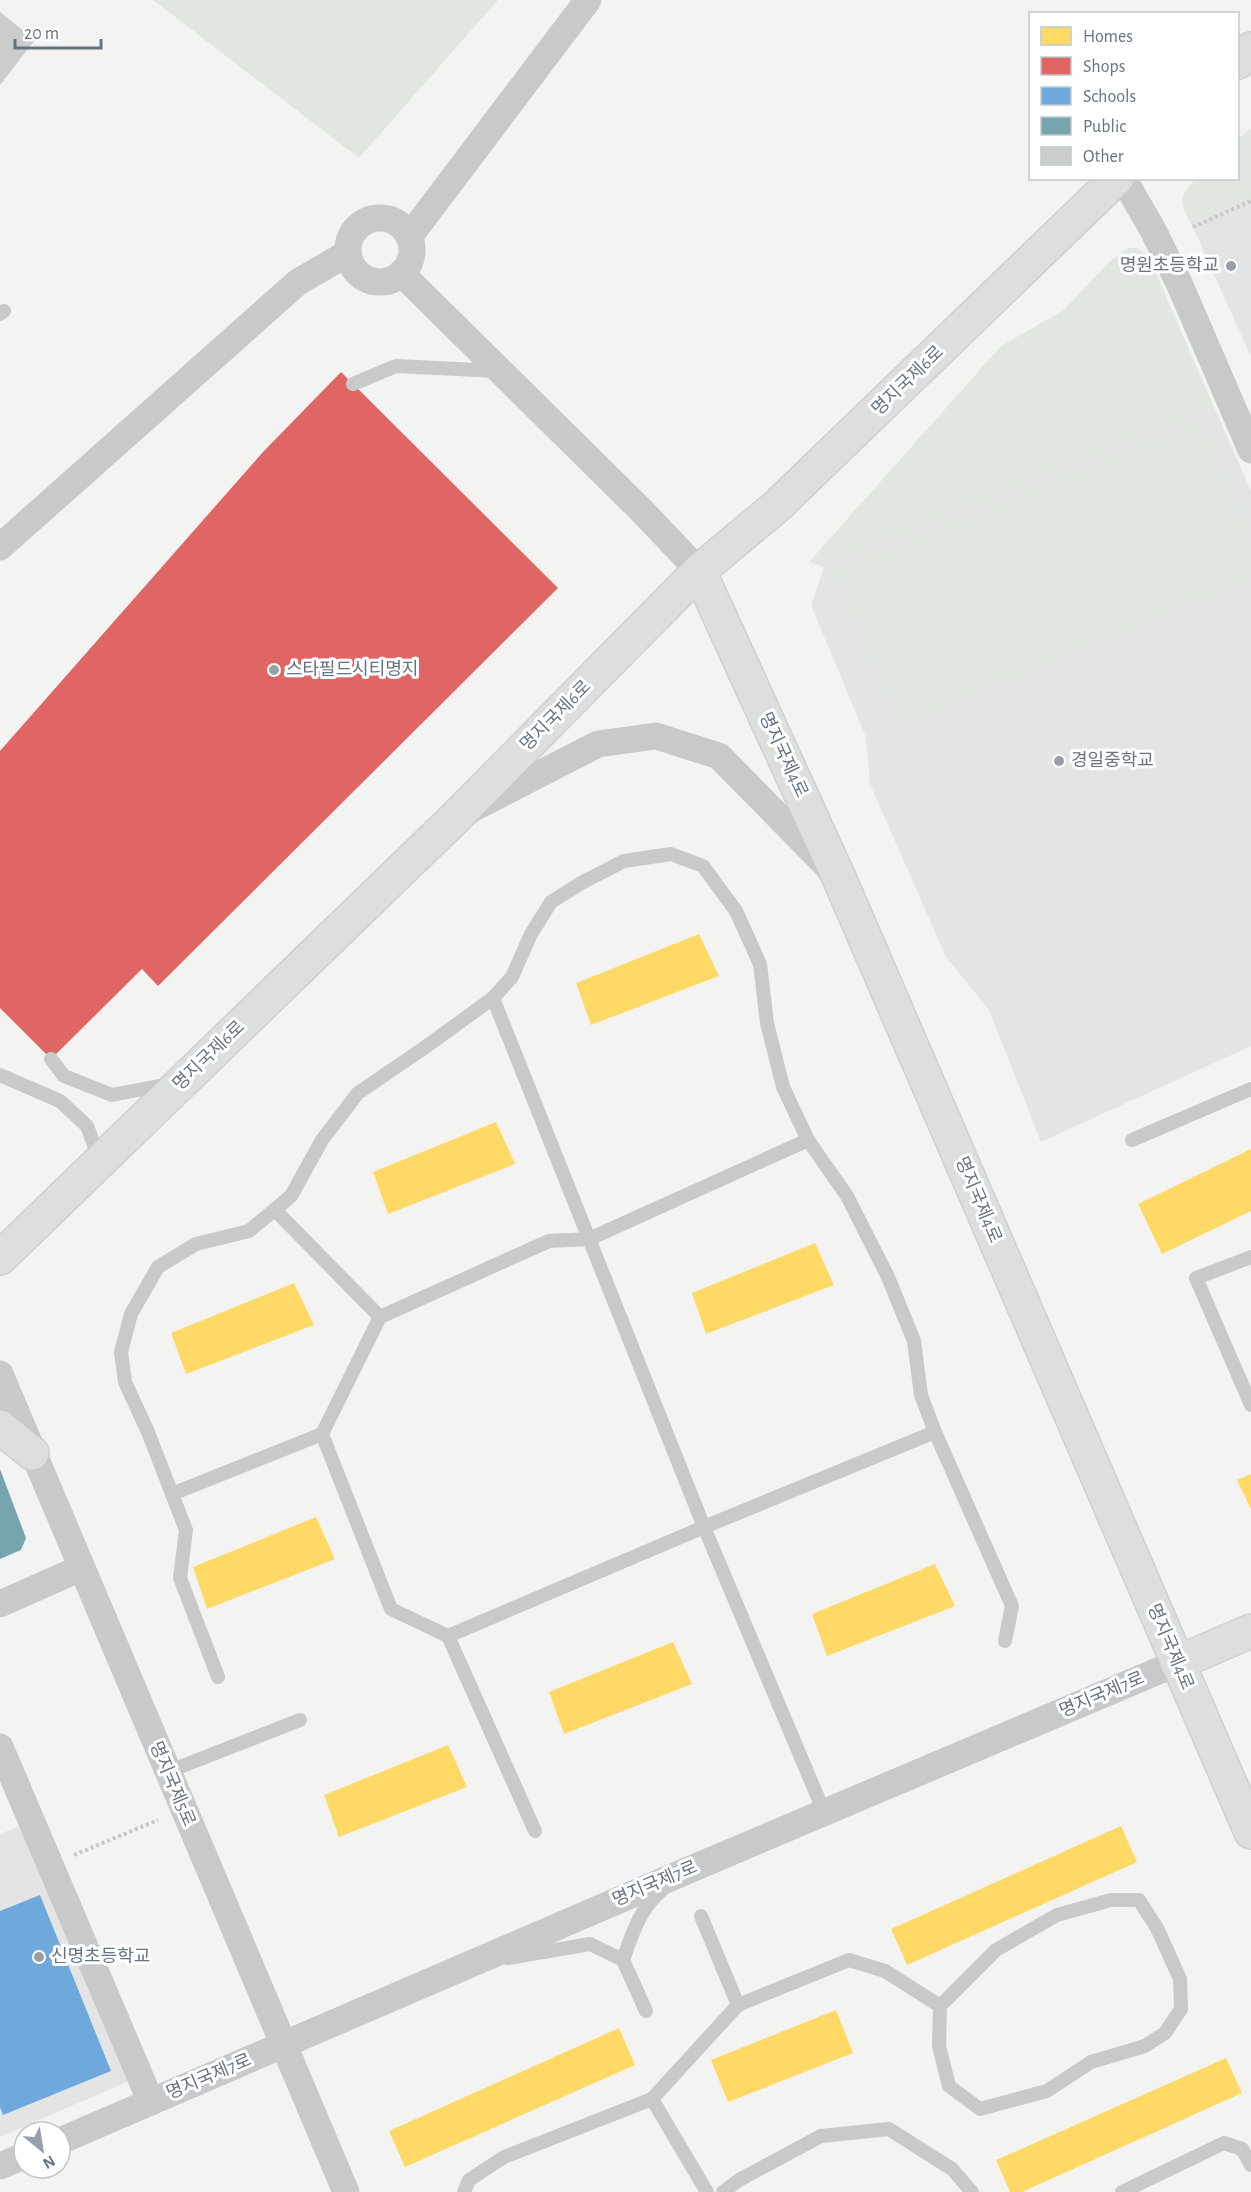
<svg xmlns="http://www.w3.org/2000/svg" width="1251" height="2192" font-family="'Alegreya Sans','Noto Sans KR',sans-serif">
<rect width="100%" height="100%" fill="#f3f4f2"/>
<g fill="#e3e5e5">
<polygon points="1251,201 1251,357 1193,227"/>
<polygon points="1214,407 1251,491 1251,1046 1041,1142 989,1010 946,957 870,784 866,737 811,605 824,567"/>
<polygon points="24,1824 129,2081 0,2137 0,1834"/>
</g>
<g fill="#e2e6e1">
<polygon points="153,0 498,0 359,158"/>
<path d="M1251 128V201L1193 227C1181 203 1176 199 1196 179L1238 178V139Z"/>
<polygon points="1128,248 1137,248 1148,255 1214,407 824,567 809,562 1001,346 1064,310 1108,263"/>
<polygon points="1199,419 1251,543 1251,579 902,724 838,570"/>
</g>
<g fill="#ffd966">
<polygon points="699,934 719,976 591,1025 576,983"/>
<polygon points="496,1122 515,1164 388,1214 373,1172"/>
<polygon points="1251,1149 1251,1211 1162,1254 1138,1204"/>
<polygon points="815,1243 834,1285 706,1334 692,1293"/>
<polygon points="294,1283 314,1325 186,1374 171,1333"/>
<polygon points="1251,1474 1251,1509 1237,1480"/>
<polygon points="316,1517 335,1559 207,1609 193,1567"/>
<polygon points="935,1564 955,1606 827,1656 812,1614"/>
<polygon points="673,1642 692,1684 564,1734 549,1692"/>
<polygon points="448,1745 467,1787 339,1837 324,1795"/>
<polygon points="1121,1826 1137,1862 907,1965 891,1929"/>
<polygon points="836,2010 853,2053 728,2102 711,2060"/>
<polygon points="619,2028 635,2065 405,2167 389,2131"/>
<polygon points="1226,2058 1242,2093 1022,2192 1010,2192 996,2160"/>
</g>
<polygon fill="#e06666" points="341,372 558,588 158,986 142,969 51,1059 0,1008 0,751 263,452"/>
<polygon fill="#6fa8dc" points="40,1895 111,2071 3,2115 0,2107 0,1911"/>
<polygon fill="#76a5af" points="0,1469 26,1538 21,1550 0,1559"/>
<polygon fill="#cbcdcd" points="0,12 35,40 0,85"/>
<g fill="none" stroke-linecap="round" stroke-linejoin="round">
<g stroke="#cfd0d0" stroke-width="36">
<g id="secondary">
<polyline points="1238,62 1251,49"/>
<polyline points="699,571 840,880 1251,1832"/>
<polyline points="0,1258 455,818 699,571 777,506 1117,178"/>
<polyline points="0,1427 32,1453"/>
<polyline points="1177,1663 1251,1631"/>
</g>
</g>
<g stroke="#c6c7c8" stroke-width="4" stroke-dasharray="3 3" stroke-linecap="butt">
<polyline points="1193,227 1251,201"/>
<polyline points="74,1855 158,1820"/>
</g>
<g stroke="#c8c9ca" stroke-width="14">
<polyline points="0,314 4,311"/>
<polyline points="353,384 396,366 497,371"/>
<polyline points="493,998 704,1527 824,1812"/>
<polyline points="51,1059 64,1076 112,1095 169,1084"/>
<polyline points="0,1075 60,1101 87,1126 100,1161"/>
<polyline points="1132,1140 1251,1089"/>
<polyline points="275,1210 380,1317"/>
<polyline points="1251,1257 1196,1278 1251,1405"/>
<polyline points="172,1494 322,1434"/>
<polyline points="448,1636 704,1527 935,1432"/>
<polyline points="218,1677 180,1578 186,1530 148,1432 125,1382 121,1352 131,1314 158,1267 196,1244 249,1231 291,1196 322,1140 358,1093 424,1048 493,998 512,977 531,934 551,902 583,882 624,861 671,854 703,866 736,911 760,964 767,1023 783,1087 808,1140 847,1196 888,1277 914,1341 921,1395 935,1432 1012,1606 1005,1641"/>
<polyline points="167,1772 300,1720"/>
<polyline points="535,1831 448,1636 391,1609 322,1434 380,1317 549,1241 589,1239 808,1140"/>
<polyline points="701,1916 738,2005"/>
<polyline points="508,1958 590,1944 623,1960 646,2011"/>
<path d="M623 1960C632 1934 640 1908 662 1890"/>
<polyline points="652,2099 738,2005 849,1960 885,1971 940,2006 939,2046 949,2086 980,2109 1047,2091 1091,2062 1145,2046 1165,2033 1181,2009 1180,1979 1157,1928 1139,1900 1111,1900 1057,1915 996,1950 940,2006"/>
<polyline points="464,2192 469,2180 504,2157 652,2099 707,2192"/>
<polyline points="723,2192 739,2180 821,2136 889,2129 952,2169 972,2192"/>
<polyline points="1122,2192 1224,2143 1242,2149 1251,2165"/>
</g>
<g stroke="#c8c9ca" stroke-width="27">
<polyline points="1123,178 1153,230 1179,283 1251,450"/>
<circle cx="380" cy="250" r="32"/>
<polyline points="409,237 588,0"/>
<polyline points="401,273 640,509 699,571"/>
<polyline points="0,547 298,282 348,253"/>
<polyline points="470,810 598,744 656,736 719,756 832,871"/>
<polyline points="0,1374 346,2192"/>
<polyline points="0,1604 81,1568"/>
<polyline points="0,1747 151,2102"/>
<polyline points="60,2141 684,1872 1177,1663"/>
<polyline points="0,2166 24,2156"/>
</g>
<use href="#secondary" stroke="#dddede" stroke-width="33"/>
</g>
<g fill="#97a0a8" stroke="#fff" stroke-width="2">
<circle cx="1231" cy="266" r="6"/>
<circle cx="274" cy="670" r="6"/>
<circle cx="1059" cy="761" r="6"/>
<circle cx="39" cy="1957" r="6"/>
</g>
<g text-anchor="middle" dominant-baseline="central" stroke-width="6" stroke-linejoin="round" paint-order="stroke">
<g font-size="18" fill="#667380" stroke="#fff" text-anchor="start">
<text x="1219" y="266" text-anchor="end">명원초등학교</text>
<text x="286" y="670">스타필드시티명지</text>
<text x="1071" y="761">경일중학교</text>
<text x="51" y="1957">신명초등학교</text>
</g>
<g font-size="18" fill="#667380" stroke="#fff">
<text transform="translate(908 381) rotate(-44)">명지국제6로</text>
<text transform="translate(556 716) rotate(-45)">명지국제6로</text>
<text transform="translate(783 755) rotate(65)">명지국제4로</text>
<text transform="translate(209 1056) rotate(-44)">명지국제6로</text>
<text transform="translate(978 1200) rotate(67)">명지국제4로</text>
<text transform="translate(1170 1647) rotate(67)">명지국제4로</text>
<text transform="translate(1102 1695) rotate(-23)">명지국제7로</text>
<text transform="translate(172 1784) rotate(67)">명지국제5로</text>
<text transform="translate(655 1884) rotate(-23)">명지국제7로</text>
<text transform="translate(209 2077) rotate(-23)">명지국제7로</text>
</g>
</g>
<rect x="1029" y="12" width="210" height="168" fill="#ffffff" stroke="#c2c7cc" stroke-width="1.5"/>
<rect x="1041" y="27" width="30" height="18" fill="#ffd966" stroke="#c2c7cc" stroke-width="1.5"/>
<text x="1083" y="42" font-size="18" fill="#667380">Homes</text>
<rect x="1041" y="57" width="30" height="18" fill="#e06666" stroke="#c2c7cc" stroke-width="1.5"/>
<text x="1083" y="72" font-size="18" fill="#667380">Shops</text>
<rect x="1041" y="87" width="30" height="18" fill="#6fa8dc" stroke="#c2c7cc" stroke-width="1.5"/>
<text x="1083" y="102" font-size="18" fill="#667380">Schools</text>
<rect x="1041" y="117" width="30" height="18" fill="#76a5af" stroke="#c2c7cc" stroke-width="1.5"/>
<text x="1083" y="132" font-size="18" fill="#667380">Public</text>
<rect x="1041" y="147" width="30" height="18" fill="#cbcdcd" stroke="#c2c7cc" stroke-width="1.5"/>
<text x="1083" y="162" font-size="18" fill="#667380">Other</text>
<g transform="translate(42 2150) rotate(150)"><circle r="28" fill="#ffffff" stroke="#c2c7cc" stroke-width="1.5"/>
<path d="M0-4.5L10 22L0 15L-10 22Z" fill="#97a0a8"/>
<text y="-9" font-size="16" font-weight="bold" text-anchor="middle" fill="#667380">N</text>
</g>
<path d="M15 39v9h86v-9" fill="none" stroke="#667380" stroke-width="3"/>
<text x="24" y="39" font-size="18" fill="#667380" stroke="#ffffff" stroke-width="4.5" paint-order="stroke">20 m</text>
</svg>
